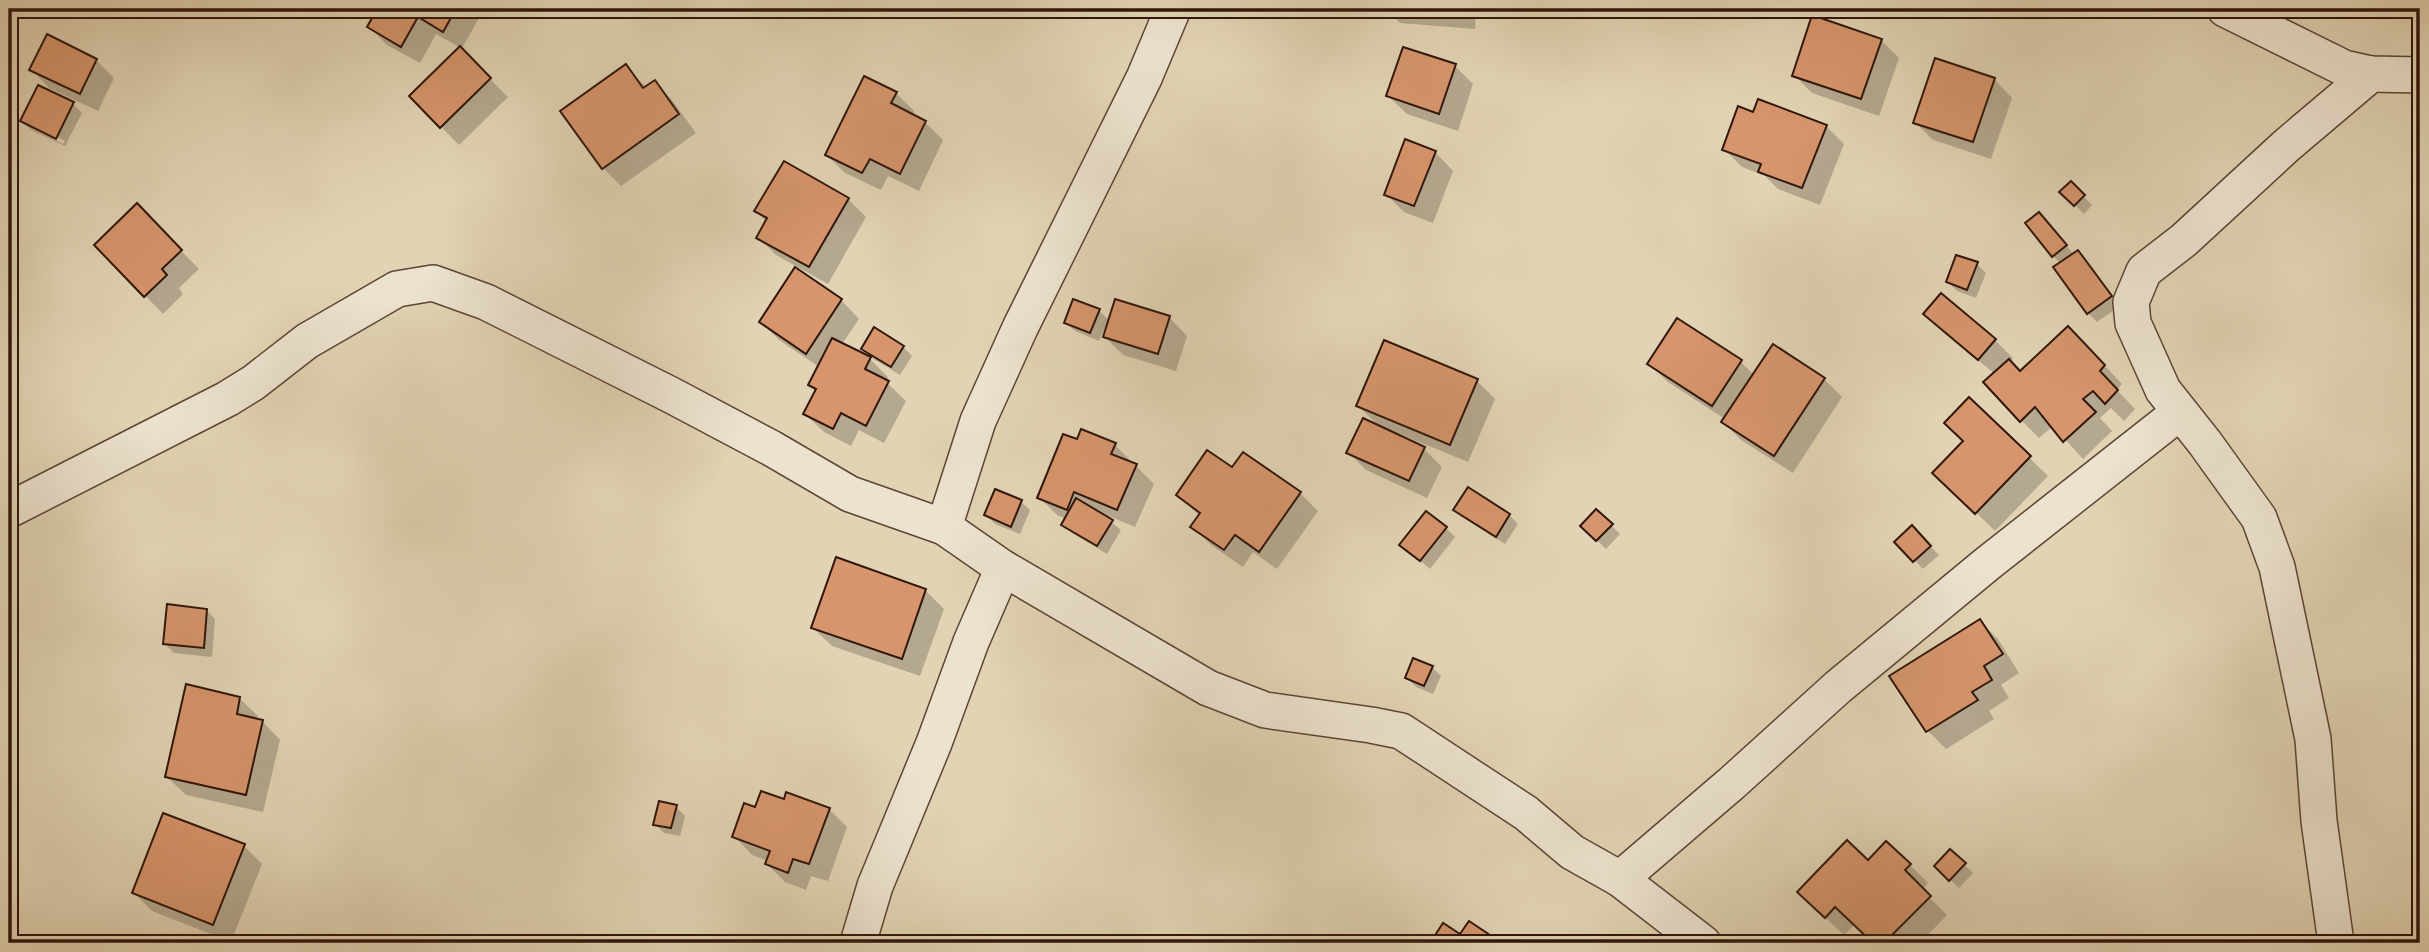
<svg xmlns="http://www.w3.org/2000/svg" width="2429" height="952" font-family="'Old Standard TT',serif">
<rect width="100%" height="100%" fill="#e1d3b3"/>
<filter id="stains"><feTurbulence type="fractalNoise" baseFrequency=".00286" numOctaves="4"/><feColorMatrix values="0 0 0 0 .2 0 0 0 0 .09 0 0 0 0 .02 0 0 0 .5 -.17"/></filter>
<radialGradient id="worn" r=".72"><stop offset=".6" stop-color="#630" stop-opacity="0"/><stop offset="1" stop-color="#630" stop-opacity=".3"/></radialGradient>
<g fill="#0003" fill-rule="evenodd">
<polygon points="379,9 484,9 461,50 508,97 459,145 411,96 461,48 436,34 420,63 387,45 369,27"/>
<polygon points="1386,9 1476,9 1475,29 1400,23"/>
<polygon points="1881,40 1899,58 1879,116 1812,93 1794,75"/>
<polygon points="96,60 114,78 98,111 49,88 31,69"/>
<polygon points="1455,66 1473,84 1458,131 1407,114 1388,96"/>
<polygon points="626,67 647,88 654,82 672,100 696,133 621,186 603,168"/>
<polygon points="1994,79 2012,98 1991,159 1933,140 1915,122"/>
<polygon points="896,93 914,111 912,116 925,122 943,140 919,191 888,176 881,190 845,173 827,155"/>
<path d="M73 104 82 113 65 146 31 130 22 121ZM31 124 65 141 63 144 31 128Z"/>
<polygon points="1754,114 1826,126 1844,144 1820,205 1778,189 1765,176 1742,167 1724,149"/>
<polygon points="1435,152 1453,171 1433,223 1404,212 1386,194"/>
<polygon points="784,163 848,199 866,217 828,284 776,255 758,237 767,222 756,211"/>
<polygon points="2071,183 2092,205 2084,214 2062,192"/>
<polygon points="137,206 199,269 179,288 183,294 163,314 96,245"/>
<polygon points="2048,223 2074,255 2078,252 2087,261 2120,306 2097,322 2088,313 2061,264 2053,256"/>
<polygon points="1977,264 1986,273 1976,298 1957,291 1948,282"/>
<polygon points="841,300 859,319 842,344 870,359 888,377 886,382 906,401 884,443 859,430 851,446 824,432 805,414 816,391 810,385 819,367 779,340 761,322"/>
<polygon points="1099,311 1110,321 1169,317 1187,336 1176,371 1123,355 1105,337 1108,328 1105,327 1099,341 1075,331 1066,323"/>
<polygon points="1925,314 1995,340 2013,358 2010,362 2021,373 2086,346 2122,384 2117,390 2135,409 2124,421 2111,408 2100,418 2112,431 2083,459 2053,426 2039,438 2021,420 1995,374 1943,332"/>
<polygon points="1678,321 1741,362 1754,375 1824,379 1842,397 1793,473 1741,440 1723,422 1725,419 1668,382 1649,364"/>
<polygon points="903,347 912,356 900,375 872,358 863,349"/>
<polygon points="1477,381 1495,399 1468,462 1390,430 1389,433 1424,449 1442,467 1427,498 1366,470 1348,452 1381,428 1358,406"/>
<polygon points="1969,399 2048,476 1995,531 1935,472 1965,442"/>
<polygon points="1078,441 1115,445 1154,484 1135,527 1104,514 1103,516 1121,530 1107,554 1072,533 1063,525 1066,519 1057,515 1039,497"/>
<polygon points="1233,470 1300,493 1318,511 1277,569 1253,552 1243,567 1211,545 1193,527 1200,516 1178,495"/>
<polygon points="1021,502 1030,510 1020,534 995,524 986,515"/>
<polygon points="1456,509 1509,515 1518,524 1505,544 1465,518"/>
<polygon points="1611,525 1620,534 1606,549 1582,526"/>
<polygon points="1446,528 1455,537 1430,569 1402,545"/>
<polygon points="1912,528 1939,555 1923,569 1897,542"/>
<polygon points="837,560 926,591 944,609 920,676 832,646 813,628"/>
<polygon points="206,610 215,619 212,657 174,653 165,644"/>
<polygon points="1979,621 1998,639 2019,673 2001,685 2009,698 1989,711 1994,719 1946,749 1928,731 1892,676"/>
<polygon points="1432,667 1441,676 1433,694 1416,687 1407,678"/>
<polygon points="239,698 258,716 257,720 262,721 280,740 263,812 186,795 167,777"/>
<polygon points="785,801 829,809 847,827 828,881 811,876 806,890 785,882 767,864 768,861 752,855 734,836"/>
<polygon points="676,807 685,816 680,836 664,833 655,824"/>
<polygon points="244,846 262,864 231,942 152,911 134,893"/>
<polygon points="1950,852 1973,873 1959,888 1936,866"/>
<polygon points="1868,862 1910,865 1928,883 1922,890 1947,915 1920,943 1875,943 1855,924 1844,935 1817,910"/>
</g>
<g fill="#d6956c" stroke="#30160c" stroke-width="2">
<polygon points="377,9 456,9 443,32 418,17 401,47 367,27"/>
<polygon points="1421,9 1457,9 1457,11"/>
<polygon points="1812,15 1882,39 1861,99 1792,76"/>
<polygon points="47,34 97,59 80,94 29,70"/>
<polygon points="460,46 491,78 440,128 409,96"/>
<polygon points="1403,47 1456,64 1439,114 1386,96"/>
<polygon points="1935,58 1995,78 1973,142 1913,123"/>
<polygon points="626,64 643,88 655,80 679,114 602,169 560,111"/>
<polygon points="864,76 897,92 891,103 926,121 900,174 870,159 862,173 825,155"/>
<polygon points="38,85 74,102 56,139 20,121"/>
<polygon points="1758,99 1827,125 1802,188 1758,172 1761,164 1722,150 1738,106 1753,112"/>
<polygon points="1405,139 1436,151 1414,206 1384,195"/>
<polygon points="784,161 849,198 809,267 756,238 767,218 754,211"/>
<polygon points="2071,181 2085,195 2074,206 2059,192"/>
<polygon points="137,203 182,250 162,269 167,275 144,297 94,245"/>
<polygon points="2039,212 2067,245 2052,257 2025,223"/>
<polygon points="2078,250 2112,296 2087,314 2053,267"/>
<polygon points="1956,255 1978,262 1967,290 1946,282"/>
<polygon points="795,267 842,299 806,354 759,322"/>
<polygon points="1941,293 1996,339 1978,360 1923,314"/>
<polygon points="1073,299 1100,309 1090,333 1064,323"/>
<polygon points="1115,299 1170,316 1158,354 1103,337"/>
<polygon points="1677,318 1742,360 1712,406 1647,364"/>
<polygon points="2068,326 2105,365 2100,371 2118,390 2105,404 2093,391 2083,399 2096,412 2063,442 2035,407 2020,422 1983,382 2009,359 2020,371"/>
<polygon points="874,327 904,346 891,367 861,349"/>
<polygon points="832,338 871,357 865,369 889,381 866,426 841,413 833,429 803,414 816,389 808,385"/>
<polygon points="1384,340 1478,379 1450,445 1356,406"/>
<polygon points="1773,344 1825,378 1774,456 1721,422"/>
<polygon points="1969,397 2031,456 1975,514 1932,473 1963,441 1944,423"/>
<polygon points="1363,418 1425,447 1409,481 1346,453"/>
<polygon points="1081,429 1116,443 1111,454 1137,464 1117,510 1074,492 1067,510 1037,498 1063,434 1077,439"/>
<polygon points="1207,450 1232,467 1243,452 1301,492 1259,552 1235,535 1224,550 1190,527 1200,513 1176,495"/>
<polygon points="1468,487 1510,514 1496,537 1453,510"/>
<polygon points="995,489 1022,500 1011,527 984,515"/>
<polygon points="1076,498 1113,520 1097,546 1061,525"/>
<polygon points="1596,509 1613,524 1596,541 1580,526"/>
<polygon points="1426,511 1447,527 1420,561 1399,545"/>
<polygon points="1912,525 1931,546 1913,562 1894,542"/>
<polygon points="836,557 926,589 902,659 811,628"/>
<polygon points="167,604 207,609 204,648 163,644"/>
<polygon points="1980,619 2003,654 1984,666 1992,680 1972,692 1978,700 1926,732 1889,676"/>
<polygon points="1413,658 1433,666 1424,686 1405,678"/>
<polygon points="186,684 240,697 237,714 263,720 246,795 165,777"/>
<polygon points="761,791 784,799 786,792 830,808 809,864 793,859 788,873 765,864 770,851 732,837 744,803 755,807"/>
<polygon points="659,801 677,805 671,828 653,825"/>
<polygon points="163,813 245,844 213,925 132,893"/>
<polygon points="1847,840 1868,860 1886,841 1911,864 1905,870 1931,896 1884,943 1873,943 1835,907 1825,918 1797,892"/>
<polygon points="1950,849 1966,863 1949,881 1934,866"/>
<polygon points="1469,921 1502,943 1430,943 1443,923 1460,934"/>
<polygon points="1417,936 1426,943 1412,943"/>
<polygon points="1843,936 1847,943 1829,943"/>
</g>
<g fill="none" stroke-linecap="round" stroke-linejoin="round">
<g stroke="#5c4536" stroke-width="38">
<g id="street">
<polyline points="2225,9 2344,68 2371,74 2420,75"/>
<polyline points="9,510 227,399 253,383 307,341 397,289 433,283 486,302 671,395 771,448 850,494 944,527 1003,568 1208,688 1265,710 1371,725 1401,731 1526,813 1572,852 1620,879 1703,943"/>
<polyline points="944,527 978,421 1020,328 1144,78 1173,9"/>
<polyline points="1620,879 1732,783 1838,687 1987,564 2180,412"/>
<polyline points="858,943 875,886 934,743 971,642 1003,568"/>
<polyline points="2336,943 2319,821 2313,739 2277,567 2259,518 2205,443 2163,390 2133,323 2131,302 2144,271 2184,240 2286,146 2371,74"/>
</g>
</g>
<use href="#street" stroke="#ece2ce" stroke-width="35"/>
</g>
<rect width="2429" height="952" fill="none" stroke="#e1d3b3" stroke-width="35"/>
<rect x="10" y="10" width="2408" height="931" fill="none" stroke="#30160c" stroke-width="3.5"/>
<rect x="18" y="18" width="2394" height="917" fill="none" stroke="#30160c" stroke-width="2"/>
<rect width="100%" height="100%" filter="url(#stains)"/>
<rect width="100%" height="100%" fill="url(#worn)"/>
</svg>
